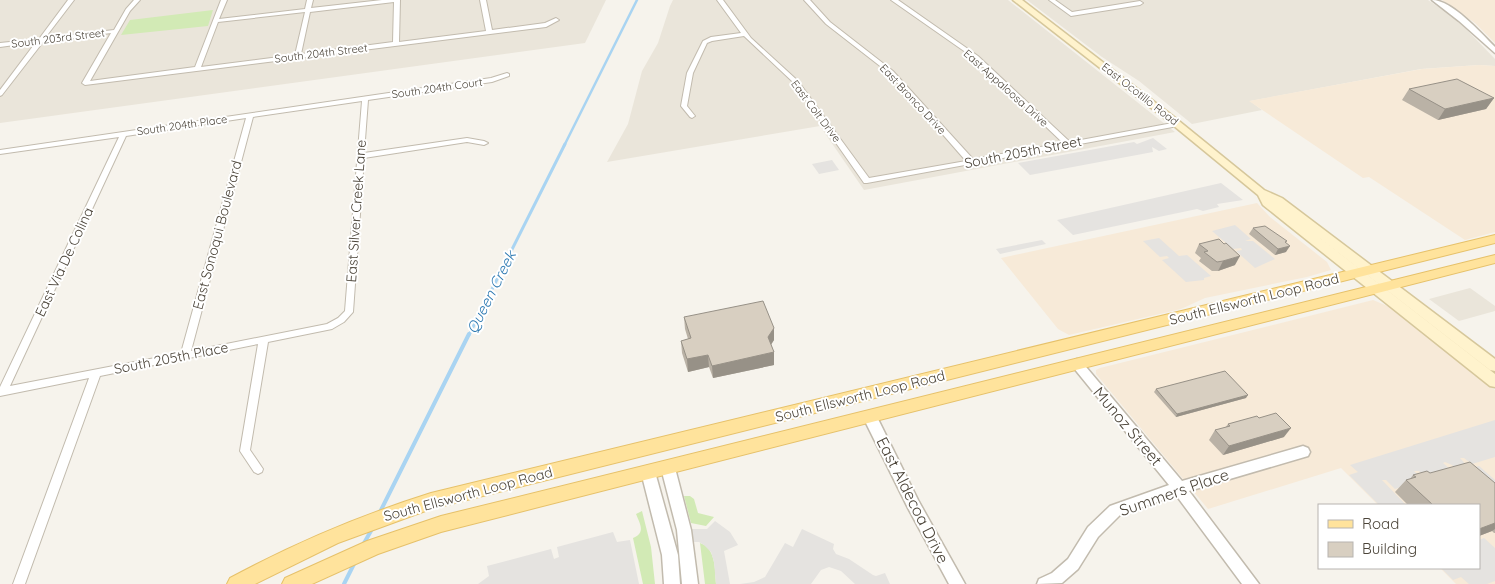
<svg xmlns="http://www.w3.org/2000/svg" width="1495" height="584" font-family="Quicksand,sans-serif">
<rect width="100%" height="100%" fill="#f6f3ec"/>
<g fill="#eae5da">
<polygon points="0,0 606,0 585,43 0,123"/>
<polygon points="673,0 1008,0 1175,132 864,190 820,126 607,162 628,124 642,71 658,43 670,6"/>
<polygon points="1027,0 1428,0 1449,14 1466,29 1495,59 1495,66 1479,65 1421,69 1250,101 1262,110 1192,124 1139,81 1102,57"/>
<polygon points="1470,288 1495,306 1495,311 1459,321 1429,299"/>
</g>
<g fill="#f7ead8">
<polygon points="1442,0 1495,0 1495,43 1475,23"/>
<polygon points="1479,65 1495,66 1495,232 1465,240 1369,177 1363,178 1249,101 1422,69"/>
<polygon points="1257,203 1270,217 1327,262 1331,270 1307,277 1205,298 1181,309 1069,335 1058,329 1001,258"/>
<polygon points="1373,300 1390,307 1495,390 1495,584 1456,584 1440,568 1479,568 1479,505 1378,505 1341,468 1208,509 1096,374 1096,370 1100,368"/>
</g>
<g fill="#d2eab5">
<polygon points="213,10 208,26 121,35 130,20"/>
<polygon points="684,496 690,496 694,499 698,513 714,517 706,526 691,523"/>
<path d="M642 511 651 547 655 584H643L633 538C646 533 640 524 636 514Z"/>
<path d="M700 543C716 548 715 570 716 584H705Z"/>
</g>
<g fill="#e5e3e0">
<polygon points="1153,138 1167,149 1159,151 1152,147 1153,152 1030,175 1018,163 1134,142 1137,144"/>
<polygon points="832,160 839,170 819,174 812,164"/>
<polygon points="1221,183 1243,200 1217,204 1219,207 1203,211 1197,209 1073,235 1057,220"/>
<polygon points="1235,225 1251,239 1245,241 1253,241 1275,259 1255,268 1236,251 1242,250 1241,248 1233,249 1212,231"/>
<polygon points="1159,238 1179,256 1187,255 1211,276 1204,278 1204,280 1186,282 1162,260 1169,258 1167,256 1160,257 1143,241"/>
<polygon points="1042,240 1046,244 1000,254 996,249"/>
<polygon points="1495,420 1495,457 1472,464 1464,458 1460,458 1469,468 1479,466 1495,480 1495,504 1452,465 1445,462 1443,463 1452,471 1427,479 1419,471 1414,471 1423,480 1395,489 1386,480 1382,480 1406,505 1379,505 1349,475 1358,472 1350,465"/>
<polygon points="715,521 730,532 738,545 724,551 730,584 716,584 714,562 711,552 704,545 699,542 693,542 690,529 707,529"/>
<polygon points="802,529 834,544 833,549 836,554 849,559 873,575 876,576 885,573 890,584 855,584 841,571 829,567 821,570 811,584 740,584 754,582 765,577 785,543 793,547"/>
<polygon points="613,532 617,542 630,540 639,584 478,584 489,576 487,566 551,549 554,559 559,557 557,547"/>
<polygon points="1484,538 1495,548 1495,581 1487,584 1469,584 1461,577 1453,580 1441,568 1479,568 1479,540"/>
</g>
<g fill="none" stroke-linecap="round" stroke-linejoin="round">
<polyline stroke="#a9d4f2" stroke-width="2.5" points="564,146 637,0"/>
<polyline stroke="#a9d4f2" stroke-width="3" points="469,335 565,144"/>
<g stroke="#a9d4f2" stroke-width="4">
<polyline points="380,512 469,334"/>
<polyline points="363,545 372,529"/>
<polyline points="344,584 355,562"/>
</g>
<g stroke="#c2bbae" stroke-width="2">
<g id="minor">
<path d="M68 0H74L45 38 114 30 126 9 134 0H140L130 11 90 81 195 67 221 0H227L219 19 305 9 307 0H313L311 8 382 0H400L399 42 486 31 480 0H486L492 30 545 23 556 18 559 20 546 27 85 85 82 83 111 33 43 42 2 95 0 96V90L36 42 0 47V43L39 39ZM394 2 393 42 301 54 310 12ZM305 12 295 55 201 67 218 22Z"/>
<polygon points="717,0 723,0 751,38 798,81 869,178 966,161 889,73 826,24 804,0 810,0 830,22 893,71 973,159 1063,143 974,58 891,0 898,0 978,56 1070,142 1178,122 1181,124 1178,126 867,183 864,183 794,83 744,36 712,41 707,43 693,73 687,106 695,116 692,118 690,117 681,106 687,73 703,41 711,37 741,33"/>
<polygon points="1049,0 1055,0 1072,12 1140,1 1143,3 1140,5 1071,16"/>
<path d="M507 73 509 74V76L492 82 368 100 364 153 467 138 484 141 488 143 484 145 467 142 364 158 353 312 344 322 332 329 268 342 250 450 263 469 262 472 258 474 254 472 240 451 258 344 100 376 25 584H13L89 378 0 396V387L119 137 0 154V150L491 78ZM362 101 345 311 338 318 327 324 191 351 253 117ZM246 118 181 353 10 386 126 136Z"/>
</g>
</g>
<g stroke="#c2bbae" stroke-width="3">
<g id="tertiary">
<path d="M1432 0C1452 0 1480 32 1495 47V53L1459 21Z"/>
<polygon points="1077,359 1081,361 1182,481 1303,446 1308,448 1310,452 1308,456 1189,491 1259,584 1242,584 1176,495 1120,515 1098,537 1078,569 1062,583 1037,584 1039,579 1052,573 1068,559 1088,527 1110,506 1169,485 1073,367 1071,364 1073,361"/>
<polygon points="870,412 875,413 918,500 965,584 949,584 908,508 863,417 865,413"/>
<polygon points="668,462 673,464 675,468 691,530 698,584 682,584 677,530 661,468 663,464"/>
<polygon points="648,466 653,468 655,472 678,555 680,584 664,584 662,555 641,472 643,468"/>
</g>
</g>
<g stroke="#d6c79b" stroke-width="3">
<polygon id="secondary" points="1013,0 1022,0 1174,117 1264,190 1282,198 1495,359 1495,371 1490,370 1272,201 1495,374 1495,387 1490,386 1288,225 1263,205 1258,195 1168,121"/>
</g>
<g stroke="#e6c16a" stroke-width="2">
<g id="primary">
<path d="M1495 235V243L431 509 338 543 255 584H227L230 578C295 543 361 515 431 493Z"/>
<polygon points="1495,255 1495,263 441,532 378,554 312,584 282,584 285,578 367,541 441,516"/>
</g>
</g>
<use href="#minor" fill="#fff" fill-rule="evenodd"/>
<use href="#tertiary" fill="#fff" fill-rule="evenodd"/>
<use href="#secondary" fill="#fff3cd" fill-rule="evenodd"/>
<use href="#primary" fill="#ffe39c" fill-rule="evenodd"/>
</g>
<g fill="#bab2a6">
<polygon points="1409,89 1494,98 1486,109 1438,120 1402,100"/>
<polygon points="1253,228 1286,243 1286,252 1275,255 1249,234"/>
<polygon points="1199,244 1235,265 1218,271 1212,271 1199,261 1201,258 1195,253"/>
<polygon points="684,317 774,328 774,340 771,345 774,352 774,365 713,378 709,367 688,372 682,353 681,341 688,339 685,329"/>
<polygon points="1156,389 1246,398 1176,417 1154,392"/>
<polygon points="1259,418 1284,437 1223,455 1209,440 1215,430 1225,428 1228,424"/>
<polygon points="1430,473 1495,483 1495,533 1494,533 1492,531 1479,536 1479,505 1408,505 1395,492 1406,480 1410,479 1413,475"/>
</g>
<g fill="#979187">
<polygon points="1494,98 1486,109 1438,120 1445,109"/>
<polygon points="1290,246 1286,252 1275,255 1278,249"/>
<polygon points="1240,256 1235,265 1218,271 1223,261"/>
<polygon points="774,328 774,340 767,350 768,337"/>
<polygon points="774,352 774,365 713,378 712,366"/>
<polygon points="708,355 709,367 688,372 687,359"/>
<polygon points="1248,395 1246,398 1176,417 1177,414"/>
<polygon points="1291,428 1284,437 1223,455 1229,446"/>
<polygon points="1495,523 1495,529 1492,531 1479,536 1479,529"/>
</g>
<g fill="#d8cfc1" stroke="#979187">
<polygon points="1457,79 1494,98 1445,109 1409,89"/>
<polygon points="1265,226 1287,241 1285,242 1290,246 1278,249 1253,228"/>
<polygon points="1219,239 1224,244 1226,243 1240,256 1223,261 1217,262 1204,252 1208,251 1199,244"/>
<polygon points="763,301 774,328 768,337 774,352 712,366 708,355 687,359 681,341 691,338 684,317"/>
<polygon points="1225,371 1248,395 1177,414 1156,389"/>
<polygon points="1276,413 1291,428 1229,446 1215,430 1230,426 1228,424 1257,416 1259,418"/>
<polygon points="1470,462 1495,483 1495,523 1479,529 1479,505 1433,505 1406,480 1416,477 1413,475 1427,471 1430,473"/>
</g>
<g text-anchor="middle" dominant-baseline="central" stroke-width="4" stroke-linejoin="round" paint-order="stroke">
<g font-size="11" fill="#4b4439" stroke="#fff">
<text transform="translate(58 38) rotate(-7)">South 203rd Street</text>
<text transform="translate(321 53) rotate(-7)">South 204th Street</text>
<text transform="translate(437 88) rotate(-8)">South 204th Court</text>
<text transform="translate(1006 88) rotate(42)">East Appaloosa Drive</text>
<text transform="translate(1140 94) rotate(38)">East Ocotillo Road</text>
<text transform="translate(913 99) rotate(47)">East Bronco Drive</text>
<text transform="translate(816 111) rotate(53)">East Colt Drive</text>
<text transform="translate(182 125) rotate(-8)">South 204th Place</text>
</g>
<g font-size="14" fill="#4b4439" stroke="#fff">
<text transform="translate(1023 152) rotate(-11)">South 205th Street</text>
<text transform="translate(356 211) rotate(-86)">East Silver Creek Lane</text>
<text transform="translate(217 235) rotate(-75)">East Sonoqui Boulevard</text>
<text transform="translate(64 262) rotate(-65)">East Via De Colina</text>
<text transform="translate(1254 299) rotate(-14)">South Ellsworth Loop Road</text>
<text transform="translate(171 358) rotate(-11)">South 205th Place</text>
<text transform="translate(860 396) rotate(-14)">South Ellsworth Loop Road</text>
<text transform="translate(468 494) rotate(-15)">South Ellsworth Loop Road</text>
</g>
<g font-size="15" font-style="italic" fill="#2e7ab2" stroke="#fff">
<text transform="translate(491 292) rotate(-63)">Queen Creek</text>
</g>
<g font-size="16" fill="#4b4439" stroke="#fff">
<text transform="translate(1128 426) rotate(50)">Munoz Street</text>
<text transform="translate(1174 492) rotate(-19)">Summers Place</text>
<text transform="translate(913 500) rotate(63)">East Aldecoa Drive</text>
</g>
</g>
<rect x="1318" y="504" width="162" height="65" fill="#ffffff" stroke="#b7b4b0"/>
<rect x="1328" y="520" width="25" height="8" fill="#ffe39c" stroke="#b7b4b0"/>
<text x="1362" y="529" font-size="15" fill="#4b4439">Road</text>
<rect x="1328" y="542" width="25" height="15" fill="#d8cfc1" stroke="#b7b4b0"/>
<text x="1362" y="554" font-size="15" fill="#4b4439">Building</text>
</svg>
